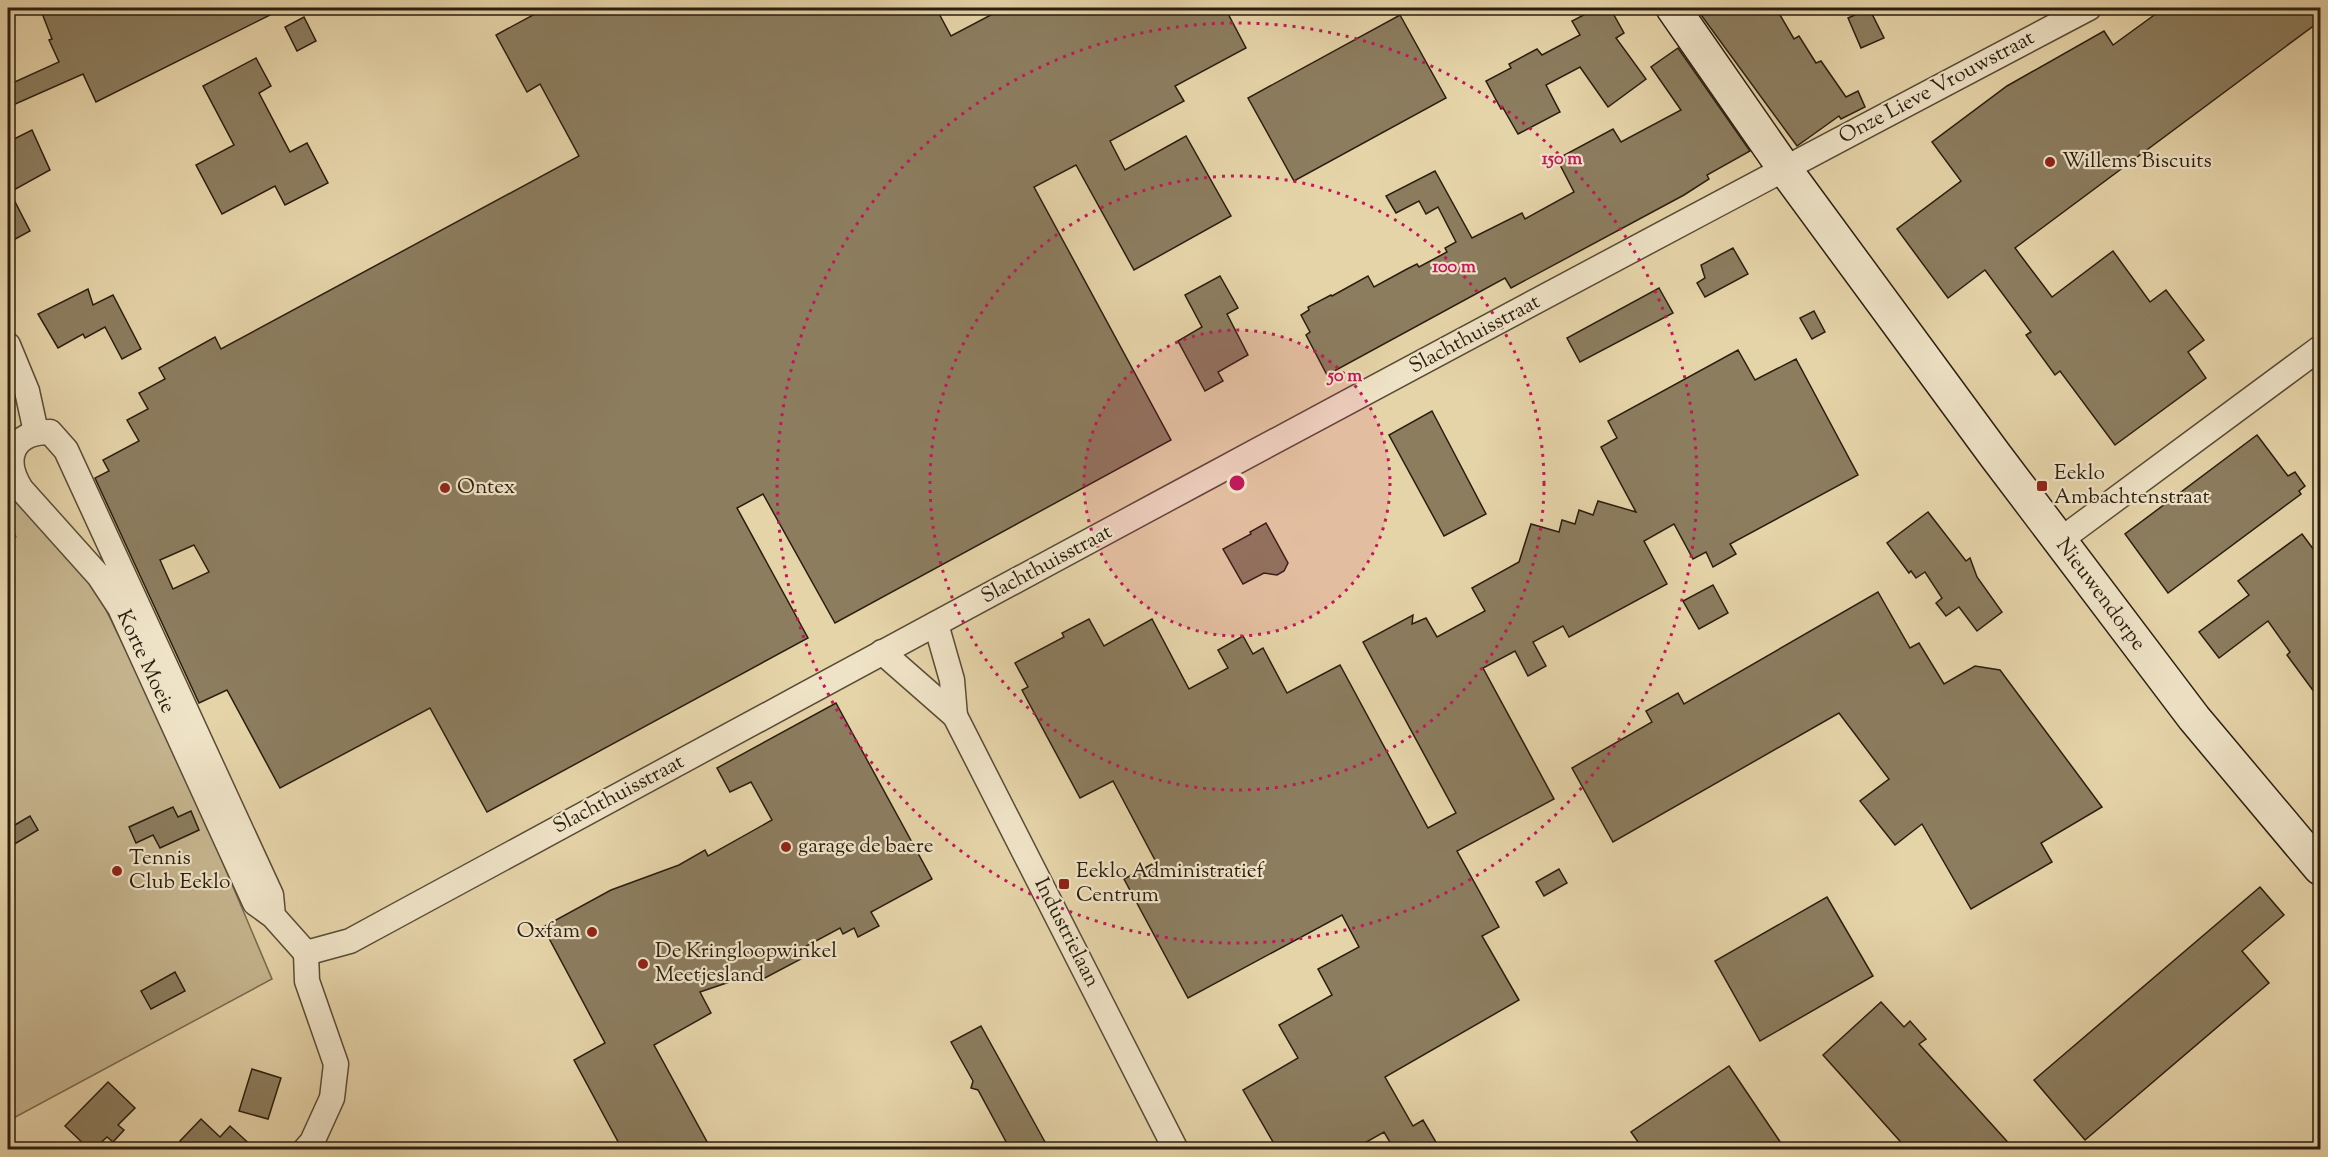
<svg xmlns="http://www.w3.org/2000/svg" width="2328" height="1157" font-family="'Sorts Mill Goudy',serif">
<rect width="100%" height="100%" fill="#e6d4a9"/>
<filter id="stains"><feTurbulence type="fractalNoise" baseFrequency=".00333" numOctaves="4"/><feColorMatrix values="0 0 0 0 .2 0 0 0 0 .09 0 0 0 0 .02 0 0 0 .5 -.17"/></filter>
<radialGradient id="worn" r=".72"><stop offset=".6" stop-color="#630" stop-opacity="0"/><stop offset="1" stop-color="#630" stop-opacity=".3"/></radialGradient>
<path fill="#c6b58f" stroke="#786a4f" stroke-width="1.5" d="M18 497 90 577 181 764 272 979 8 1121V542L16 537C7 516 4 515 18 497Z"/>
<g fill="#8c7d5f" stroke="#2a1e0f" stroke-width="1.5" fill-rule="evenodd">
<polygon points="40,8 284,8 96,102 83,74 13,105 8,91 8,85 59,62 49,40 52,39"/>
<path d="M546 8H936L951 36 1004 8H1225L1246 48 1175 86 1184 101 1110 141 1125 170 1186 136 1231 216 1134 270 1076 165 1034 187 1171 440 835 623 763 494 737 508 808 638 487 812 430 708 280 788 227 690 199 703 95 478 109 471 103 460 139 441 127 420 148 409 139 393 165 379 159 368 215 337 221 349 579 156 540 84 527 92 496 35ZM194 545 209 572 173 589 160 560Z"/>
<polygon points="1597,8 1610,8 1624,33 1616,38 1646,79 1608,107 1580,67 1546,85 1560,112 1518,134 1503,108 1501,109 1486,81 1511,68 1509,64 1537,49 1542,55 1580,35 1572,21"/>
<polygon points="1696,8 1776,8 1794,39 1799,36 1816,63 1821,61 1846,97 1858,91 1865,107 1841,119 1839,116 1797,146"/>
<polygon points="1851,8 1869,8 1884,38 1861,48 1848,18 1855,15"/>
<polygon points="2164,8 2201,8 2206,14 2216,8 2320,8 2320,21 2015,248 2052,297 2113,251 2150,302 2166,290 2204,340 2188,352 2206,378 2115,445 2060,371 2055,375 2026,335 2031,332 1985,270 1948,298 1897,229 1961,181 1932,142 2007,86 2104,31 2113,45"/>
<polygon points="1400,15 1446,98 1294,181 1248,98"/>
<polygon points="304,17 316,41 297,51 285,27"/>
<polygon points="1678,48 1750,151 1707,175 1709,179 1684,195 1511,288 1505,278 1327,375 1306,335 1310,332 1301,315 1309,310 1308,307 1331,295 1332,296 1368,276 1374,287 1407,269 1417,264 1419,267 1447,252 1445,248 1456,242 1438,207 1426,214 1419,201 1396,213 1386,196 1435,171 1472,238 1522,213 1525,219 1574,192 1557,159 1613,129 1621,142 1681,110 1651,67"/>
<polygon points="256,58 271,86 259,93 290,152 307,143 328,183 285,205 275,186 222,214 196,165 234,145 203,86"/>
<polygon points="32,130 50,170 10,192 30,231 8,243 8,142"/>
<polygon points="1733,248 1748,274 1705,297 1697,283 1705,278 1701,265"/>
<polygon points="1220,276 1238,308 1227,314 1248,355 1218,372 1223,381 1205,391 1178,341 1202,327 1185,295"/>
<polygon points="1659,288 1673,313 1580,362 1567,338"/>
<polygon points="88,289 93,305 113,295 141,349 122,359 105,327 85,338 83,334 58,348 38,314"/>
<polygon points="1814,311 1825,332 1812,339 1800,318"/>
<polygon points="1738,350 1755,380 1796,359 1858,475 1730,544 1736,554 1713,567 1706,552 1693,559 1674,524 1644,541 1667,584 1569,637 1563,626 1533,642 1546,666 1528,676 1515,651 1483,668 1554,799 1457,851 1499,927 1482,936 1519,1000 1385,1077 1413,1126 1423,1120 1440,1149 1394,1149 1384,1132 1354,1149 1277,1149 1243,1090 1298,1058 1279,1025 1332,995 1318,969 1359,947 1342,915 1188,998 1124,879 1156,862 1113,781 1080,798 1022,690 1028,687 1015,663 1064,637 1062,633 1089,619 1104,646 1152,619 1189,689 1228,668 1218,650 1243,636 1253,654 1263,648 1287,693 1340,665 1428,828 1456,813 1363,642 1413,615 1412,624 1426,618 1437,637 1485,611 1472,588 1519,562 1531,524 1559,532 1562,520 1575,524 1579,510 1593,515 1598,501 1636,512 1601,447 1617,438 1608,421"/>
<polygon points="1432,411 1486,514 1444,536 1389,435"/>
<polygon points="2257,435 2288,476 2295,472 2305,486 2299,491 2301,494 2168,593 2125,534"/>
<polygon points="1928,512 1966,561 1970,558 1977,577 2002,612 1977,631 1959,607 1946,616 1936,603 1942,598 1925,572 1916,578 1911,571 1909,573 1887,543"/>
<polygon points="1266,523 1288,563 1284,571 1277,575 1264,573 1243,584 1223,549 1251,534 1250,532"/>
<polygon points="2302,534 2320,558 2320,700 2287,655 2290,652 2268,621 2219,658 2199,632 2249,595 2238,581"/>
<polygon points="1713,585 1728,613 1699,629 1683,601"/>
<polygon points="1878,592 1910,648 1919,643 1944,684 1975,666 2000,670 2102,807 2041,843 2052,862 1971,909 1922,824 1895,845 1860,801 1889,779 1839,713 1613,842 1572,768 1652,722 1646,711 1678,693 1684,704"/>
<polygon points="836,703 932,879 871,912 879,926 858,937 854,928 843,934 840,928 797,951 801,959 763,979 759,972 700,992 711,1013 654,1045 711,1149 622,1149 574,1060 605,1043 543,927 611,890 679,865 705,850 708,856 772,820 751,782 730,792 717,768"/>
<polygon points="173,807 178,817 191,811 199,830 160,848 153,835 136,843 129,827"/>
<polygon points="30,816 38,830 8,848 8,829"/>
<polygon points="1559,869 1567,883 1544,896 1536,882"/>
<polygon points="2260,887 2284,915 2242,951 2269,983 2085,1140 2034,1080"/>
<polygon points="1827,897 1873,976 1760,1041 1715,961"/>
<polygon points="175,972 185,991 151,1009 141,991"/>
<polygon points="1881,1002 1904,1027 1910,1021 1926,1039 1919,1044 2014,1149 1907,1149 1823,1055"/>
<polygon points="981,1026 1045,1142 1049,1149 1010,1149 978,1090 971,1088 973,1081 951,1042"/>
<polygon points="1729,1066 1785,1149 1643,1149 1631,1132"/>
<polygon points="252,1069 281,1078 268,1119 239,1111"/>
<polygon points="108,1082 135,1108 118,1125 124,1130 113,1142 107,1137 94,1149 89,1149 65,1126"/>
<polygon points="201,1119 220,1137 230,1126 255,1149 189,1149 180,1141"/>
</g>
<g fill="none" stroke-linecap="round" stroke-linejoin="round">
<g stroke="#594c36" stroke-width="27">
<g id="street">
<polyline points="8,345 27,391 36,432"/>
<polyline points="2059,541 2320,348"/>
<polyline points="936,624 952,680 955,716"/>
<polyline points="882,652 955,716 1176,1150"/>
<path d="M273 916 271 895 66 450 50 432C12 432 2 459 21 489L99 576 120 608 255 903 273 916 306 953"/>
<path d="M306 953 350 941C929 627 1507 314 2089 8"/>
<polyline points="305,1150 312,1142 332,1098 336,1064 307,981 306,953"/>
</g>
</g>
<g stroke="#2a1e0f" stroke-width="36">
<polyline id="secondary" points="1673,8 1784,168 1995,455 2194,718 2320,868"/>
</g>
<use href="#street" stroke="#efe3c7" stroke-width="24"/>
<use href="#secondary" stroke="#efe3c7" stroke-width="33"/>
</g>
<circle cx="1237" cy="483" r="153" fill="#c2185b" fill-opacity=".12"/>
<g fill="none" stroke="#c2185b" stroke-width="3" stroke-dasharray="3 6">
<circle cx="1237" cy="483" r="153"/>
<circle cx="1237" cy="483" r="307"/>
<circle cx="1237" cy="483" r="460"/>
</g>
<g fill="#8f2418" stroke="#efe3c7" stroke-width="2">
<circle cx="2050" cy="162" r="6"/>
<rect x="2036" y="480" width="12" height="12" rx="3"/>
<circle cx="445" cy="488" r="6"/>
<circle cx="786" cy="847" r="6"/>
<circle cx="117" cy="871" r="6"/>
<rect x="1058" y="878" width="12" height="12" rx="3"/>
<circle cx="592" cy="932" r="6"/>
<circle cx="643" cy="964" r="6"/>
</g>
<g text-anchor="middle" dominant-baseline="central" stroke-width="4.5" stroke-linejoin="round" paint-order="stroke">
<g font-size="21" fill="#2a1e0f" stroke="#efe3c7">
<text transform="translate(1937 88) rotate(-28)">Onze Lieve Vrouwstraat</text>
<text transform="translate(1475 335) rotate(-28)">Slachthuisstraat</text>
<text transform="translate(1047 565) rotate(-28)">Slachthuisstraat</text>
<text transform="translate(2100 595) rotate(53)">Nieuwendorpe</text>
<text transform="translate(145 662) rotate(65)">Korte Moeie</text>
<text transform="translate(619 795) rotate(-28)">Slachthuisstraat</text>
<text transform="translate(1066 933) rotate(63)">Industrielaan</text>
</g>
<g font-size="21" fill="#2a1e0f" stroke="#efe3c7" text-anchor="start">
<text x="2062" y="162">Willems Biscuits</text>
<text x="2054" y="474">Eeklo<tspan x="2054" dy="24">Ambachtenstraat</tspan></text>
<text x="457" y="488">Ontex</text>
<text x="798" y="847">garage de baere</text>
<text x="129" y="859">Tennis<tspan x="129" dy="24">Club Eeklo</tspan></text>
<text x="1076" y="872">Eeklo Administratief<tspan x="1076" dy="24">Centrum</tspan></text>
<text x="580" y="932" text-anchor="end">Oxfam</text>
<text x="655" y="952">De Kringloopwinkel<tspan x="655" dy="24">Meetjesland</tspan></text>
</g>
</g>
<circle cx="1237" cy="483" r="9" fill="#c2185b" stroke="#efe3c7" stroke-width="3"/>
<g font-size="18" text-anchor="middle" font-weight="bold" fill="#c2185b" stroke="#efe3c7" stroke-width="4.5" stroke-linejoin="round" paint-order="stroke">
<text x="1562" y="164">150 m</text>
<text x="1454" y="272">100 m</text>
<text x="1345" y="381">50 m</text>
</g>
<rect width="2328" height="1157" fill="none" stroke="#e6d4a9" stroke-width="30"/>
<rect x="9" y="9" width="2310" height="1139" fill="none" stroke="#2a1e0f" stroke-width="3"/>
<rect x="15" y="15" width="2298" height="1127" fill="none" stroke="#2a1e0f" stroke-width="1.5"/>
<rect width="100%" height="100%" filter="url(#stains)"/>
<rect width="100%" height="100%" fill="url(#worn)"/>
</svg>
